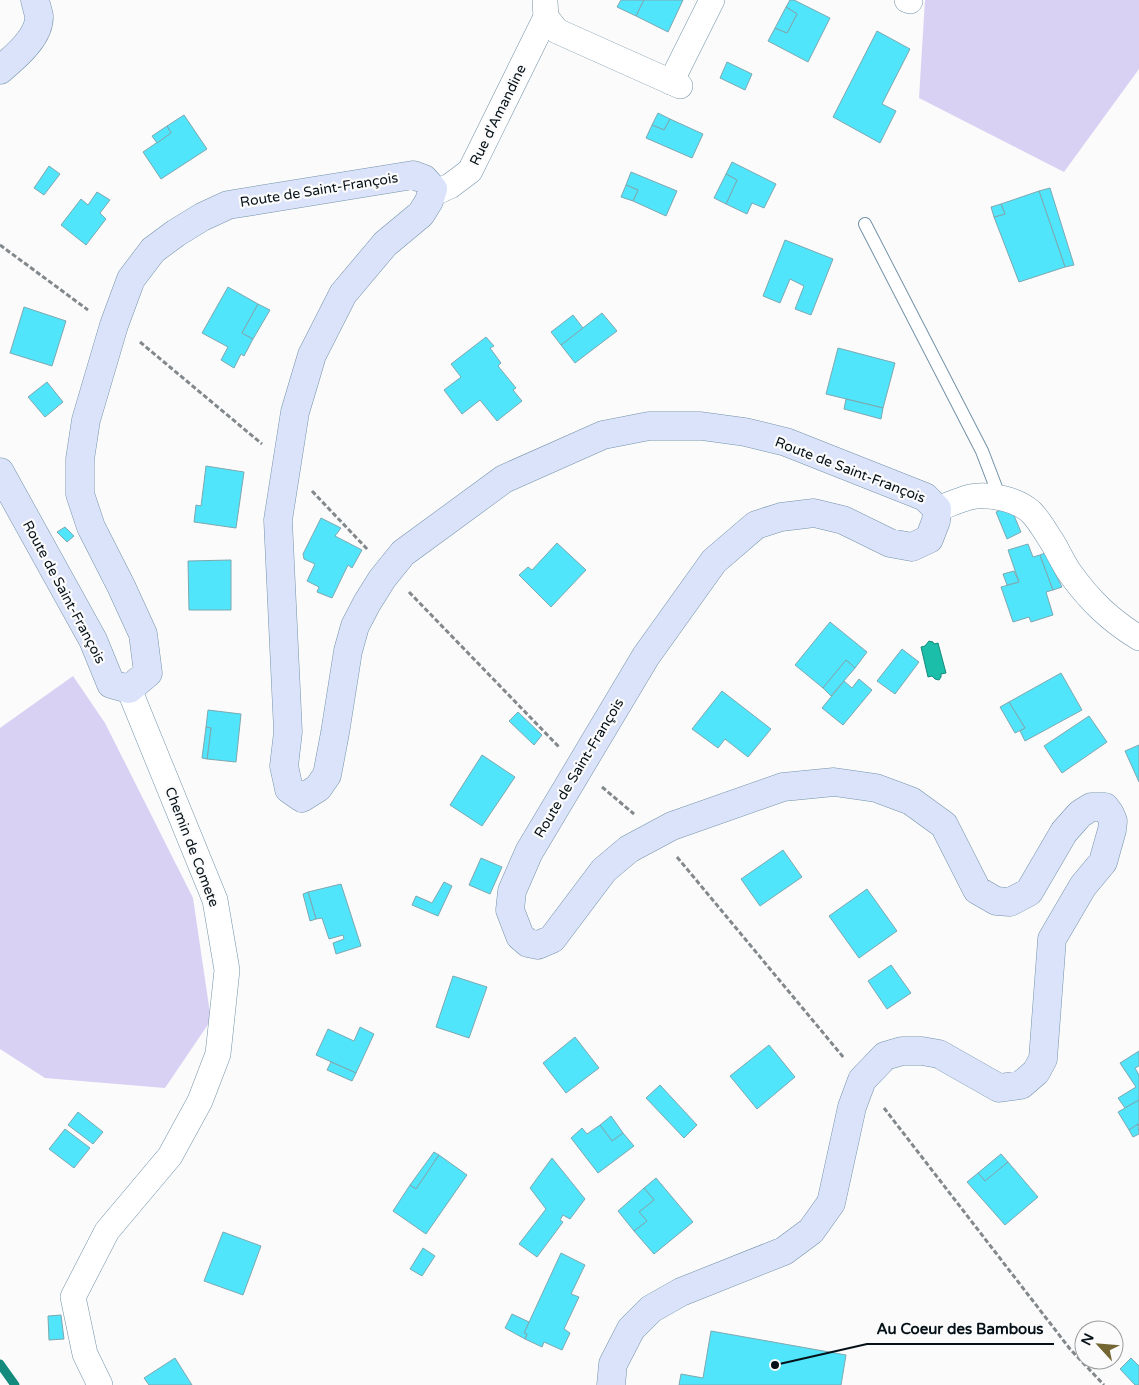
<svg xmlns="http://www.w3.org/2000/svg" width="1139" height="1385" font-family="'Varela Round',sans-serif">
<rect width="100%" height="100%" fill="#fbfbfb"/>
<g fill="#d8d1f3">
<polygon points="925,0 1139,0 1139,69 1064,172 919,98"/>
<polygon points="73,676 105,723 193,898 211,1020 165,1088 45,1078 0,1049 0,728"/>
</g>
<polygon fill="#1bbea8" stroke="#148a7d" points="929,641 933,642 934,644 938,643 946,673 941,674 941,677 939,680 935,679 932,676 928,677 921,647 925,646"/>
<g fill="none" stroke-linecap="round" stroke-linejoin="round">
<polyline stroke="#148a7d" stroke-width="9" points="0,1364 15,1385"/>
</g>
<g fill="#50e5fb" stroke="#7da8b0">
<polygon points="621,0 644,0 636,16 617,7"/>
<polygon points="644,0 683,0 668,32 636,16"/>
<polygon points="790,0 794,0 830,18 808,62 768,41 775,28 787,33 797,14 786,7"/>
<polygon points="786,7 797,14 787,33 775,28"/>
<polygon points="877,31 910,49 882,104 896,111 880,143 833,117"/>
<polygon points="727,62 752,74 745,90 720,78"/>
<polygon points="658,113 670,119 664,130 652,125"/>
<polygon points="184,115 207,149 161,179 143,152 171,133 167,126"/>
<polygon points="670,119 703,134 692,158 646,138 652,125 664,130"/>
<polygon points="167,126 171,133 157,143 152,136"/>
<polygon points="732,162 776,184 764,208 752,203 747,214 726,204 737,180 726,174"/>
<polygon points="49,166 60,174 44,195 34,188"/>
<polygon points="631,172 677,191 666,216 633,201 638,190 626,185"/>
<polygon points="726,174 737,180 726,204 714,198"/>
<polygon points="626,185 638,190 633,201 621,197"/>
<polygon points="1050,188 1074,265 1065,267 1039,191"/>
<polygon points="1039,191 1065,267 1019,282 994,217 1005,214 1001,204"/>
<polygon points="97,192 110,200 100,213 106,219 86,245 61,225 81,199 88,205"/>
<polygon points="1001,204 1005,214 994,217 991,207"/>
<polygon points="785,240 833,259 811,315 795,309 804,286 790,279 780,303 763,296"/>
<polygon points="228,287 258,304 242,333 253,339 244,356 241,354 234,368 221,360 228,347 202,333"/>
<polygon points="258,304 270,310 253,339 242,333"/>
<polygon points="24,307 66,321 52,366 10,353"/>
<polygon points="602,313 617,331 575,363 561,345"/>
<polygon points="573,315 583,328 561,345 551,332"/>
<polygon points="486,337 494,346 490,348 501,363 498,366 516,388 513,390 522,401 497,421 480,400 462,414 444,390 461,377 451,364"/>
<polygon points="838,348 895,363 883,408 826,394"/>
<polygon points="47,382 63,402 45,417 28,397"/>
<polygon points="846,399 883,408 881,419 844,409"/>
<polygon points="206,466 244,472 236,528 194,522 196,505 201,506"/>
<polygon points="1010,506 1021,532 1007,539 996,512"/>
<polygon points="321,518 341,528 335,536 362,550 352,568 348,565 332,598 317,592 319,587 307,581 315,564 304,559 303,554"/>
<polygon points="65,527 74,536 67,542 57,532"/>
<polygon points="557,543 586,570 551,607 519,575 528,567 532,570"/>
<polygon points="1028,544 1033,557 1040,555 1053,590 1046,592 1053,615 1031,622 1029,617 1013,622 1001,587 1019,582 1008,550"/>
<polygon points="1045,553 1062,587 1053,590 1040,555"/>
<polygon points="231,560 231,610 189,610 188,561"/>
<polygon points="1014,571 1019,582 1007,585 1003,574"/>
<polygon points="830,622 867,652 855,668 846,660 823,688 795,665"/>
<polygon points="902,649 919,662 895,694 877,681"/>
<polygon points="846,660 855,668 831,696 823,688"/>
<polygon points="1061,673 1082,710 1025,741 1020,731 1025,728 1009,702"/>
<polygon points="859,679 872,690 843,725 822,708 844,681 852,688"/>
<polygon points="722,691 771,729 748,757 725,739 718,748 692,729"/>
<polygon points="1009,702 1025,728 1015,733 1000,707"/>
<polygon points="208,710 241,714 236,762 207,759 211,728 206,727"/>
<polygon points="518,712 542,735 534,745 509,721"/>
<polygon points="1089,716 1107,742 1062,773 1044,746"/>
<polygon points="206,727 211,728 207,759 202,758"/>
<polygon points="1139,745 1139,782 1125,751"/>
<polygon points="482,755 515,777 482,826 450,805"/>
<polygon points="783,850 802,877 760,906 741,879"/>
<polygon points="481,858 502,867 490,894 469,885"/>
<polygon points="444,882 452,886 438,916 412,905 416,896 432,903"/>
<polygon points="341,884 361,946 336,954 333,943 344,939 343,935 329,939 322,918 316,919 308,892"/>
<polygon points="867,889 897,931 859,958 829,916"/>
<polygon points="308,892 316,919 310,921 303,894"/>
<polygon points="891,965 911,993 887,1009 868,981"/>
<polygon points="453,976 487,987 469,1038 436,1027"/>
<polygon points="360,1027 374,1034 356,1073 316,1055 328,1029 354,1041"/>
<polygon points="575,1037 599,1068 566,1093 543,1063"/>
<polygon points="769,1045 795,1077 757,1109 730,1076"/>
<polygon points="1139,1051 1139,1066 1135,1068 1139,1075 1139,1100 1125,1108 1118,1098 1136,1087 1120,1063"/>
<polygon points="331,1062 356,1073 352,1081 327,1070"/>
<polygon points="660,1085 697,1125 684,1138 646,1098"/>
<polygon points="1139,1100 1139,1126 1138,1124 1129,1130 1118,1112"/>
<polygon points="78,1112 103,1132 93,1144 68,1125"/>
<polygon points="611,1116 623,1133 612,1141 600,1125"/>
<polygon points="1138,1124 1139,1134 1133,1137 1129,1130"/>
<polygon points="600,1125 612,1141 623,1133 634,1146 598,1173 571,1138 582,1128 587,1134"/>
<polygon points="65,1129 90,1148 74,1168 49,1149"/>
<polygon points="434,1152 439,1155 416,1189 410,1185"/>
<polygon points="1001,1154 1008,1162 985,1181 978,1173"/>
<polygon points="439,1155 467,1175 426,1234 393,1211 410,1185 416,1189"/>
<polygon points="552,1158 585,1199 570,1219 563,1215 560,1220 563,1222 537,1257 519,1244 546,1209 530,1188"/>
<polygon points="1008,1162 1038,1197 1005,1225 967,1182 978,1173 985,1181"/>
<polygon points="656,1178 693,1222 654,1254 634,1231 647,1221 639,1212 654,1200 644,1188"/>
<polygon points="644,1188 654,1200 639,1212 647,1221 634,1231 618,1211"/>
<polygon points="223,1232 261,1246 243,1295 204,1281"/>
<polygon points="423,1248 435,1256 422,1276 410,1269"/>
<polygon points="561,1253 585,1265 571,1294 579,1297 564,1329 570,1333 562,1350 544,1342 542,1347 525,1339 527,1334 524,1333"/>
<polygon points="512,1314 529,1322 524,1333 527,1334 525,1339 505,1328"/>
<polygon points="61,1315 64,1339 49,1340 48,1316"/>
<polygon points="711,1331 846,1355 841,1385 679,1385 681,1374 703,1378"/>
<polygon points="175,1358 192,1385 149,1385 144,1378"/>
<polygon points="1131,1358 1139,1366 1139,1385 1135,1385 1120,1369"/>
</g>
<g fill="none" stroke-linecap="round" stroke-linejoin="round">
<g stroke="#7393a9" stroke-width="14">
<polyline id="service" points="865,224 982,451 1000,498"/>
</g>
<g stroke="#7393a9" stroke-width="26">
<g id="minor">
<polyline points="907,0 910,1"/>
<polyline points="545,2 546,17 557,31 680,86"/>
<polyline points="671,82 712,0"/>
<polyline points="430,195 450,186 470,171 546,17"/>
<path d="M937 509C948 505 959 500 970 497 988 493 1017 499 1031 512 1039 520 1045 531 1051 540 1058 551 1063 563 1070 573 1090 601 1110 620 1139 638"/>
<polyline points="100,1385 85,1354 73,1297 107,1231 170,1156 200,1101 218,1054 227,970 215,900 129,689"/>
</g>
</g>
<g stroke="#7393a9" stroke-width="29">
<g id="secondary">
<path d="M0 70C15 57 40 37 39 16 38 11 36 5 35 0"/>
<polyline points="0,472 93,640 111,684 129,689 148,673 143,634 121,586 91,527 80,494 80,459 86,420 114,325 131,279 153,250 176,233 202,217 228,205 413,175 424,179 433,189 429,201 421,214 385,244 343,294 312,355 295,412 278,520 288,732 284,766 289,789 302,798 318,788 327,775 335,733 348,651 355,626 367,603 382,579 403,553 504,479 603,435 649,426 701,426 745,432 786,442 925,497 937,509 936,521 929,539 912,547 890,543 843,520 814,513 781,517 756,525 714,561 646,656 529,852 512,891 510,910 520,936 528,943 538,945 552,939 604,870 629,849 672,826 783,787 834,782 876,788 911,801 944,825 977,890 996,901 1010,902 1029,892 1064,832 1080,814 1091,807 1105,807 1110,814 1113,821 1112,830 1103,862 1083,886 1052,939 1043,1059 1036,1072 1021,1085 999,1088 939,1054 922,1051 902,1051 885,1056 862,1080 852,1107 831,1203 811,1231 784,1251 681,1292 651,1309 631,1329 613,1364 611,1385"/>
</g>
</g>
<g stroke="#82888b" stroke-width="3" stroke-dasharray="5 2.5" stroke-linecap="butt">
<polyline points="0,245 88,310"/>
<polyline points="140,342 262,444"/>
<polyline points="312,491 368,550"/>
<polyline points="409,592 559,747"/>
<polyline points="602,787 634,814"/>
<polyline points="677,857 844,1058"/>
<polyline points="884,1108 1070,1349 1104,1385"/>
</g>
<use href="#service" stroke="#fff" stroke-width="12"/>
<use href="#minor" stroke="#fff" stroke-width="25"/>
<use href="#secondary" stroke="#dae3fa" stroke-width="28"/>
</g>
<g text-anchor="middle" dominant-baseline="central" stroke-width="4.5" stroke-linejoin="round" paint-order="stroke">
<g font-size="14" fill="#051118" stroke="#fbfbfb">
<text transform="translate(498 115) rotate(-64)">Rue d'Amandine</text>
<text transform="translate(319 190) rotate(-9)">Route de Saint-François</text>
<text transform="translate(850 470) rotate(21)">Route de Saint-François</text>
<text transform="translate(64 592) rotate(62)">Route de Saint-François</text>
<text transform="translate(579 768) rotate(-59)">Route de Saint-François</text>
<text transform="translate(192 847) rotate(69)">Chemin de Comete</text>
</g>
</g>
<path fill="none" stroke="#051118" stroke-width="2" d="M775 1365L867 1344H1054"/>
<circle fill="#051118" stroke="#fbfbfb" stroke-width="2" cx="775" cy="1365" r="5"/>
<g font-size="15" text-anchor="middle" font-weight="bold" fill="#051118" stroke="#fbfbfb" stroke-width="4.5" stroke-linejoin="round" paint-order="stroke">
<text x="960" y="1334">Au Coeur des Bambous</text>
</g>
<g transform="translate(1099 1345) rotate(296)"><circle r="24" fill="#fbfbfb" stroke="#999da0"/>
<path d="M0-4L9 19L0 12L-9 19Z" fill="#746633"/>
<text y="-8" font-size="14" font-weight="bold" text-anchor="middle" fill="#051118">N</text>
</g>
</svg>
